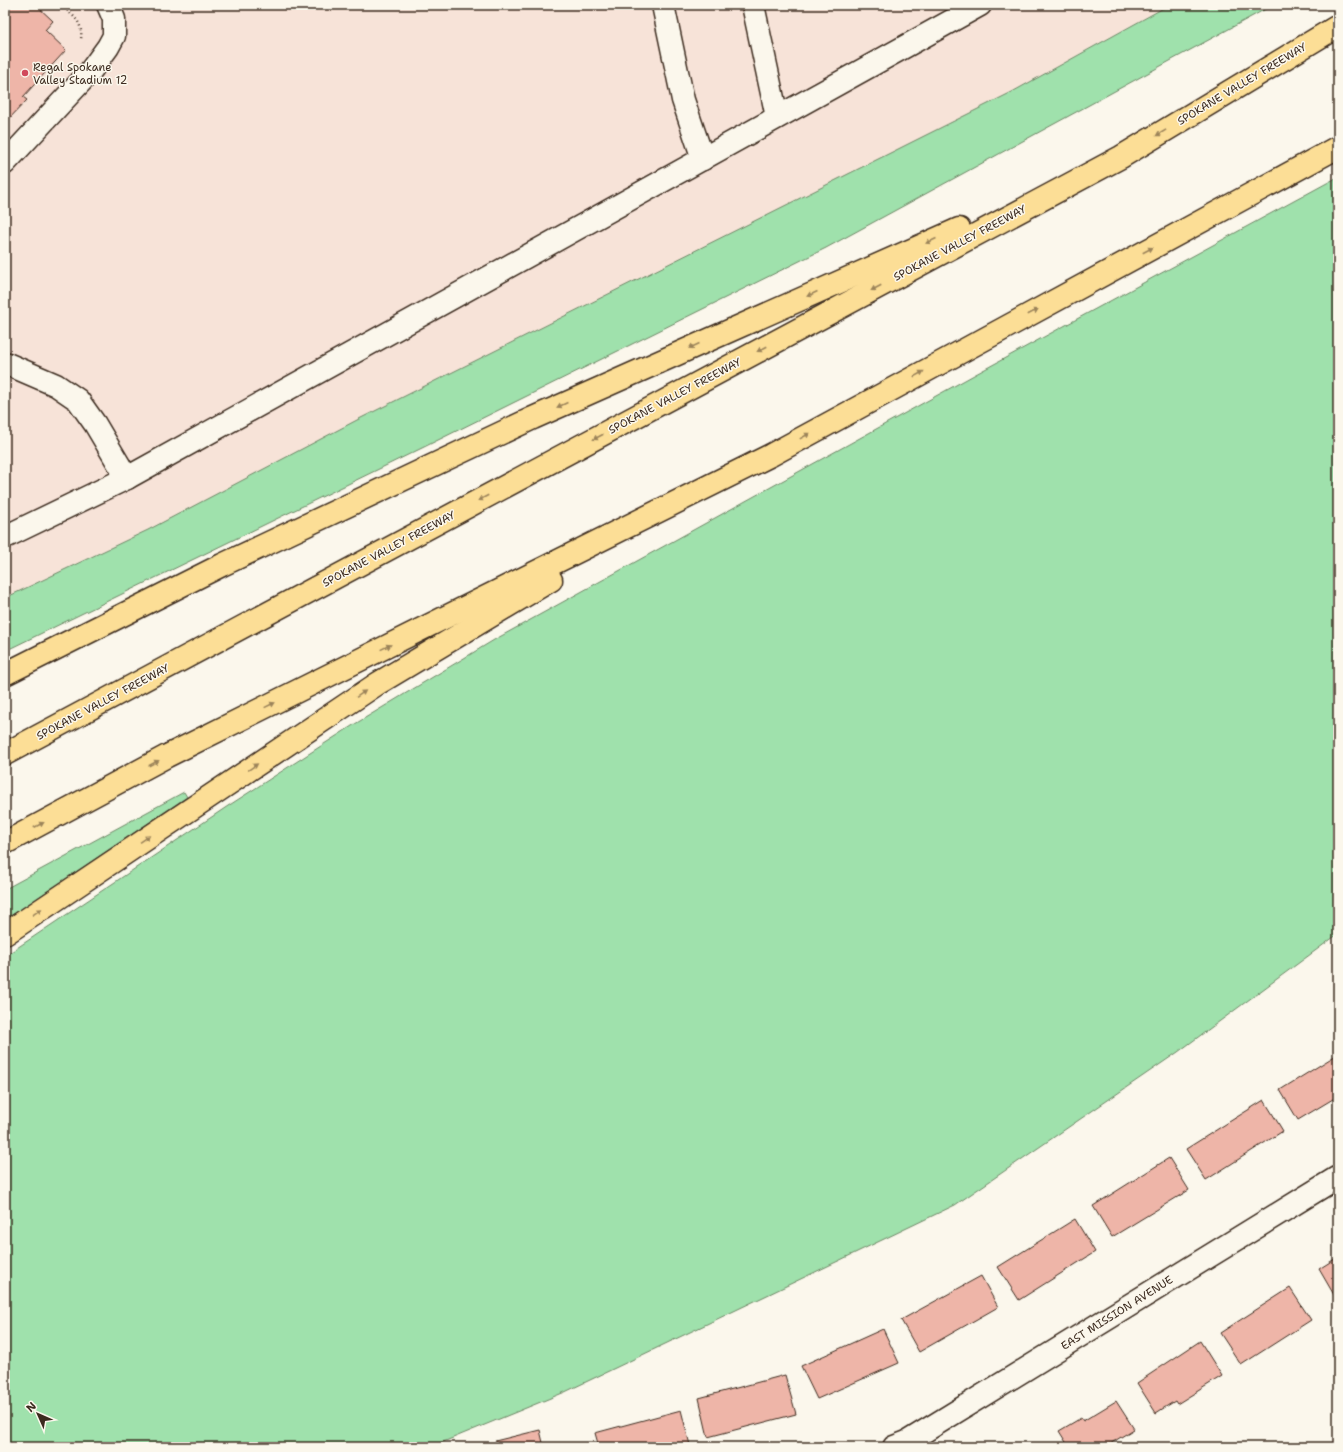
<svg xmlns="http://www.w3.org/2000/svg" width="1343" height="1452" font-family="'Shantell Sans',sans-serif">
<rect width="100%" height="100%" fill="#fbf7ec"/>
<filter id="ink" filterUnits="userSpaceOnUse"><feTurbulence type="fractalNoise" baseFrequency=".025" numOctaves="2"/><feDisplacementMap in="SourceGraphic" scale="8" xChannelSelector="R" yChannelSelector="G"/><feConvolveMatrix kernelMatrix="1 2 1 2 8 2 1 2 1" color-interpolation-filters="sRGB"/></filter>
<g filter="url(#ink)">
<polygon fill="#f7e3d8" points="5,5 1169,5 1012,92 148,530 5,598"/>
<g fill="#9fe1ac" stroke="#6d8665">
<polygon points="1169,5 1273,5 826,248 420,449 5,651 5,598 148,530 357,420 1012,92"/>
<polygon points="1338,177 1338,934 1178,1052 955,1205 565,1392 431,1447 5,1447 5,956 228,806 355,724 494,640 974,375"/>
<polygon points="184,792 187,797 5,920 5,889"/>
</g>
<g fill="#eeb5a8" stroke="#3b2a1e">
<polygon points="5,5 36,5 53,21 45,30 66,50 23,97 27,100 5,123"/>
<polygon points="1338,1054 1338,1096 1298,1120 1280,1090"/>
<polygon points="1264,1100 1283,1131 1206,1180 1186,1149"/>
<polygon points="1169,1158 1189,1190 1112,1237 1093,1206"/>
<polygon points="1075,1219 1095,1252 1019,1300 998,1267"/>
<polygon points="1338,1257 1338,1299 1337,1300 1319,1269"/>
<polygon points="981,1276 998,1307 919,1352 901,1320"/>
<polygon points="1290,1288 1311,1320 1241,1365 1220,1333"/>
<polygon points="883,1329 899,1363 817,1399 801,1366"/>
<polygon points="1200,1341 1222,1376 1177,1404 1175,1401 1156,1413 1137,1383"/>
<polygon points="785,1375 796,1414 708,1437 699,1398"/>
<polygon points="1116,1401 1134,1429 1105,1447 1069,1447 1059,1431 1081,1418 1083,1421"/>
<polygon points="681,1410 690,1445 683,1447 599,1447 595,1433"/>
<polygon points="540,1430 544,1447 496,1447 495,1441"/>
</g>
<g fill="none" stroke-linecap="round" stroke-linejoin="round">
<g stroke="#3b2a1e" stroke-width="25">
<g id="minor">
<polyline points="663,5 683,100 703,159"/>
<polyline points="753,5 777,117"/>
<polyline points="5,163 89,73 108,47 114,36 114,19 108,5"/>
<polyline points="5,363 56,385 78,400 95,424 127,478"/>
<polyline points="5,537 127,478 980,5"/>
<polyline points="894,1447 907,1442 1338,1177"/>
</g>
</g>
<g stroke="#3b2a1e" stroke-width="25">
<g id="highway">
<polyline points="5,674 222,565 533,418 959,229"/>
<polyline points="5,754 1121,157 1338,26"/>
<polyline points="5,843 167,756 771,455 1338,147"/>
<polyline points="5,934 377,684 551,580"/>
</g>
</g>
<path stroke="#3b2a1e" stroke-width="2.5" stroke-dasharray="1 3" stroke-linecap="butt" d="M61 5C74 17 83 21 81 40"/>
<use href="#minor" stroke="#fbf7ec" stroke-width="22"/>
<use href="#highway" stroke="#fcde96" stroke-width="22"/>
</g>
<defs><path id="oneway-solid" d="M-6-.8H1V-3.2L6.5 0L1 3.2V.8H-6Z"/></defs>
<g fill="#9c845a">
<use href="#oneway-solid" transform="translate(1161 133) rotate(149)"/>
<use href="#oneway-solid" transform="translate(931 241) rotate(156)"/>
<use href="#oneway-solid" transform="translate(1148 250) rotate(-28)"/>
<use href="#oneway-solid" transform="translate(876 288) rotate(152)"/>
<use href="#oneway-solid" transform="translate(812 294) rotate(156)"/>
<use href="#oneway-solid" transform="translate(1033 312) rotate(-28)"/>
<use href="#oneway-solid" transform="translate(694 346) rotate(156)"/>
<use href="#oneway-solid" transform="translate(762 349) rotate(152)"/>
<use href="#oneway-solid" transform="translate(919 374) rotate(-29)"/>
<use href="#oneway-solid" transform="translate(562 405) rotate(156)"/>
<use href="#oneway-solid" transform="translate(805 436) rotate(-29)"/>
<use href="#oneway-solid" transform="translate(598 437) rotate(152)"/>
<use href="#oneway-solid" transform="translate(483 498) rotate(152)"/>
<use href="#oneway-solid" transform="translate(386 647) rotate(-26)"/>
<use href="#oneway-solid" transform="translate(361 694) rotate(-34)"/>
<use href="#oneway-solid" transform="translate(270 705) rotate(-26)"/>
<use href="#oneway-solid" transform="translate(154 763) rotate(-28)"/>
<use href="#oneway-solid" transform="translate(253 767) rotate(-34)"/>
<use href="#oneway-solid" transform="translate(39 825) rotate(-28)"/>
<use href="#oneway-solid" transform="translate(145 839) rotate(-34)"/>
<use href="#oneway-solid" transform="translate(37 912) rotate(-34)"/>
</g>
</g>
<circle fill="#d1495b" stroke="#fbf7ec" stroke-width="1.5" cx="25" cy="73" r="4"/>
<g text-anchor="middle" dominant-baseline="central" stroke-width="3" stroke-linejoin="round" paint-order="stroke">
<g font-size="11" fill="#3b2a1e" stroke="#fbf7ec" text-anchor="start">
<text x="33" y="67">Regal Spokane<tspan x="33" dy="13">Valley Stadium 12</tspan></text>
</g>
<g font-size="11" fill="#3b2a1e" stroke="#fbf7ec">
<text transform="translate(1242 84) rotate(-31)">SPOKANE VALLEY FREEWAY</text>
<text transform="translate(960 243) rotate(-28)">SPOKANE VALLEY FREEWAY</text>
<text transform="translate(675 396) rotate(-28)">SPOKANE VALLEY FREEWAY</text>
<text transform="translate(389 549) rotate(-28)">SPOKANE VALLEY FREEWAY</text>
<text transform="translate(103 702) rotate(-28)">SPOKANE VALLEY FREEWAY</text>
<text transform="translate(1117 1313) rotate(-32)">EAST MISSION AVENUE</text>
</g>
</g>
<rect width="1343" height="1452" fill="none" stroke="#fbf7ec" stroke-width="20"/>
<rect x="10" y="10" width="1323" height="1432" fill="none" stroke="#3b2a1e" stroke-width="1.5" filter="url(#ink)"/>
<g transform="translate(38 1414) rotate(315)" stroke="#fbf7ec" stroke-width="3" paint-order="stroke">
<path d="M0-3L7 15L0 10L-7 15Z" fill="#3b2a1e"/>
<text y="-6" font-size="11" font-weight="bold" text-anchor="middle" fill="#3b2a1e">N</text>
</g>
</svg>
